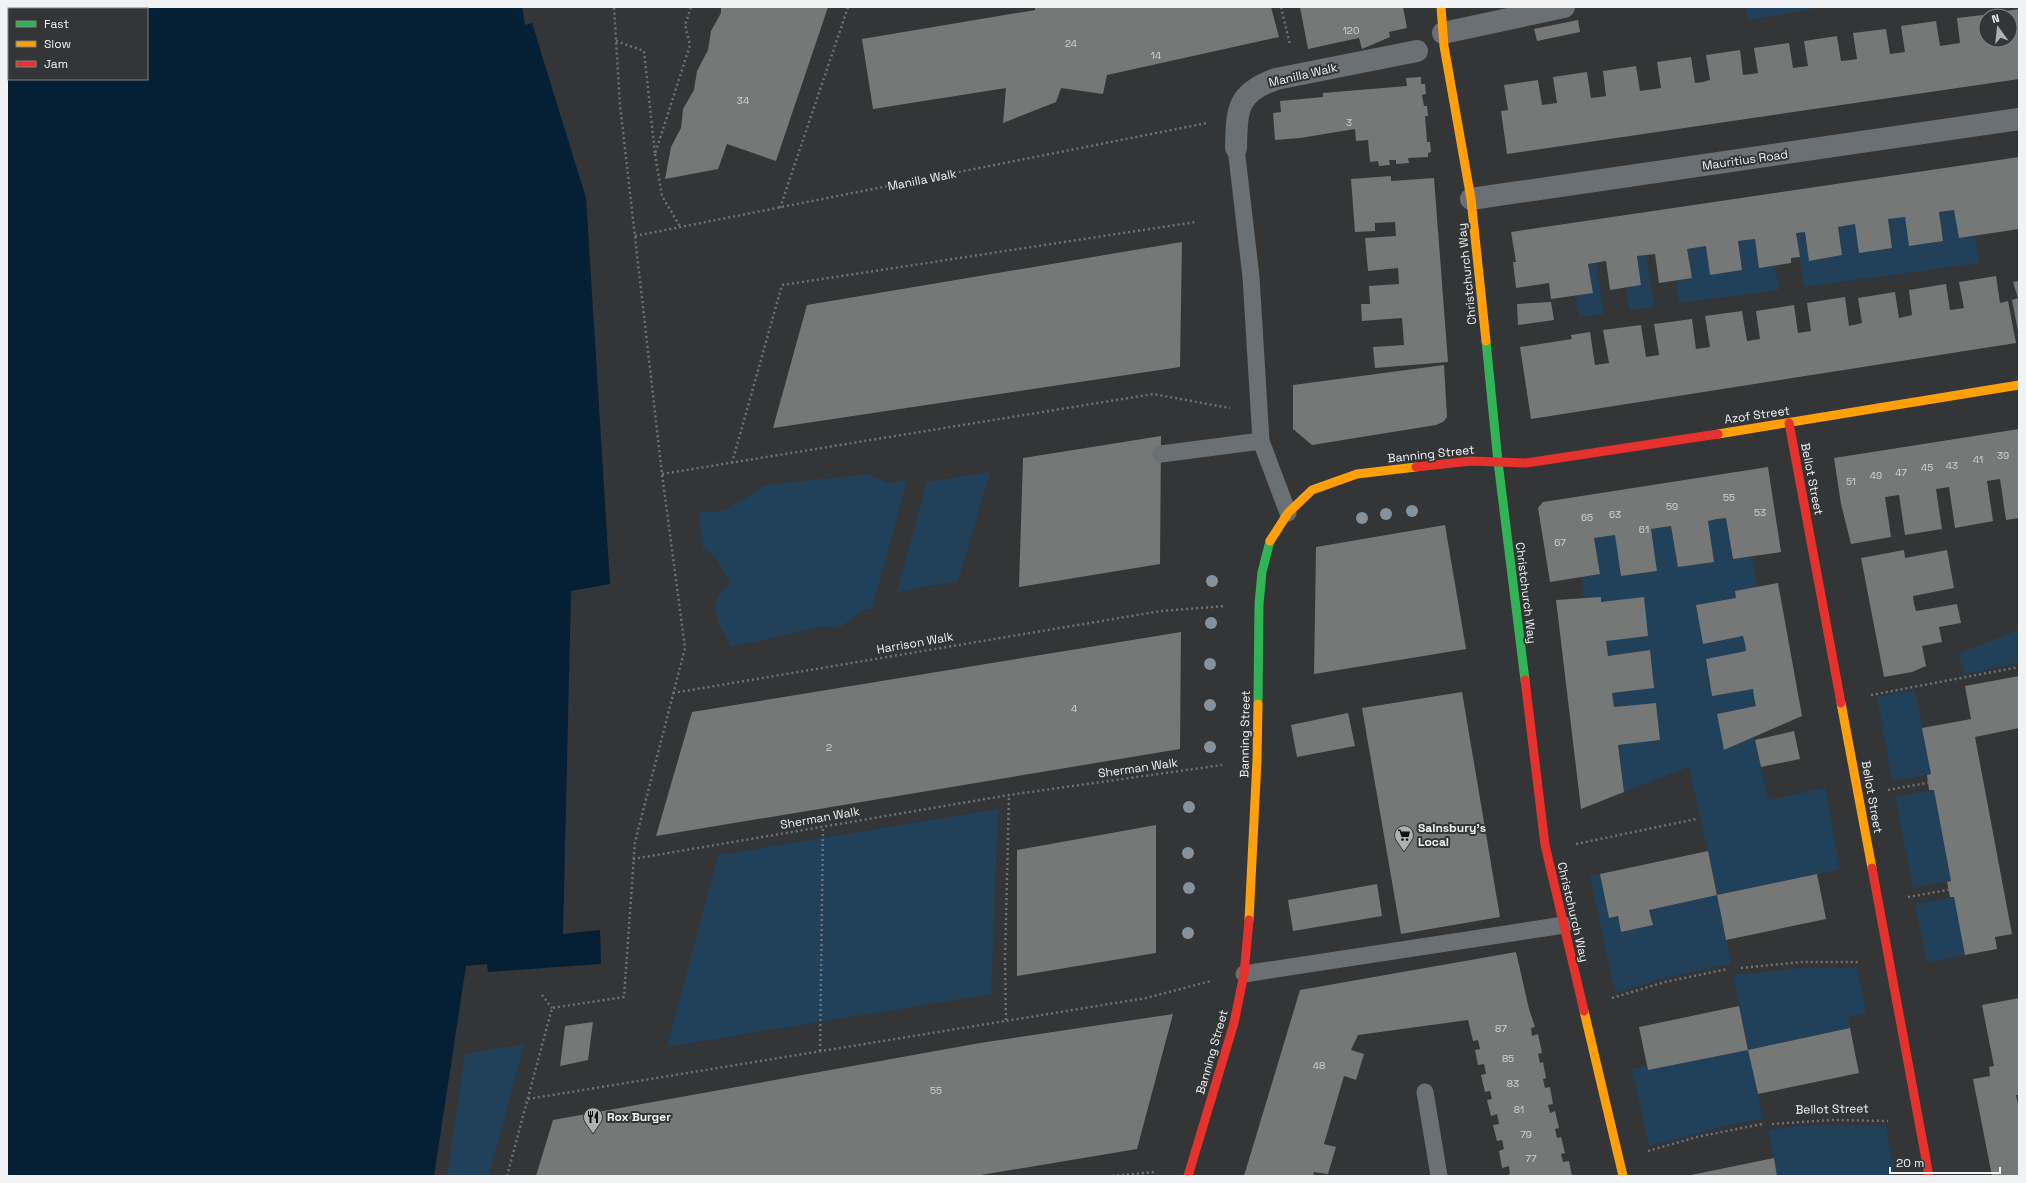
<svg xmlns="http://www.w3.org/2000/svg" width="2026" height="1183" font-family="'Space Grotesk',sans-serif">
<rect width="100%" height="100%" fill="#343536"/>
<g fill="#21415a">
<polygon points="1745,7 1813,7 1813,9 1748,20"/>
<polygon points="1954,210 1959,238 1975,236 1979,263 1804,287 1796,233 1805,232 1809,261 1842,255 1838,227 1855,224 1892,248 1888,219 1905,217 1909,246 1943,241 1939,212"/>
<polygon points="1755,239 1759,267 1775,266 1779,290 1679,303 1676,280 1692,278 1687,249 1706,246 1710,275 1742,270 1738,241"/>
<polygon points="1646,255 1654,307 1629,310 1626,287 1641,285 1637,256"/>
<polygon points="1596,263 1604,314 1579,317 1576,295 1592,292 1588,264"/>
<polygon points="990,472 958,581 897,592 927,482"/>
<polygon points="866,474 890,483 907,480 872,609 862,610 840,628 824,626 731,647 717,619 715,601 730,582 714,555 703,549 699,512 724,511 766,485"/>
<polygon points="1726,518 1732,559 1752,556 1757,587 1735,591 1736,598 1696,606 1703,643 1743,636 1746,651 1706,659 1712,696 1753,689 1756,706 1717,714 1724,750 1754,737 1768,800 1825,788 1840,869 1717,895 1731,964 1664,978 1615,993 1590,876 1600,874 1609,918 1618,916 1621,932 1652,925 1649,910 1717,895 1689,767 1624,792 1618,745 1660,740 1656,703 1614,707 1612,693 1649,650 1608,656 1601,597 1584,599 1581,577 1600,574 1594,538 1615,535 1621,576 1657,571 1651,529 1671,526 1678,567 1714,562 1708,521"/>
<polygon points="2019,630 2019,663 1963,674 1959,653"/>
<polygon points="1915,690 1931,774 1892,781 1877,697"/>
<polygon points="1934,790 1951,881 1913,888 1895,797"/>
<polygon points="998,809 991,994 667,1047 718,855"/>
<polygon points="1954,897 1965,955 1927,962 1915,904"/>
<polygon points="1801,968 1857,968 1866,1013 1848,1017 1850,1028 1748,1050 1763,1119 1729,1125 1649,1146 1632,1069 1647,1066 1648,1070 1748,1050 1733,975"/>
<polygon points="524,1044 489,1176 447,1176 465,1054"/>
<polygon points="1834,1125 1886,1126 1895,1176 1777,1176 1768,1130 1799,1126"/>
</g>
<path fill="#051f34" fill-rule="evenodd" d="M7 7H522L525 25 532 23 586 198 610 584 571 591 563 934 600 930 601 964 488 972 487 964 466 966 434 1176H7ZM9 9H147V79H9Z"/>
<g fill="#767777">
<polygon points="721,7 828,7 776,161 727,144 718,169 665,179 671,147 681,128 683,109 694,90 697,71 708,50 711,31 721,13"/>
<polygon points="1035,7 1271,7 1279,37 1107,75 1103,94 1061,88 1056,102 1003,123 1006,88 873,109 862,39 1035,10"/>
<polygon points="1300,7 1403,7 1407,28 1389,32 1390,37 1362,49 1359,38 1308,49"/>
<polygon points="2019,9 2019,79 1507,154 1501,111 1508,110 1504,85 1538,80 1542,105 1557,103 1553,77 1587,72 1591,98 1599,97 1606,96 1603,71 1636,66 1640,91 1661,88 1657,62 1691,57 1695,83 1703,82 1710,80 1706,55 1740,50 1743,75 1752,74 1758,73 1754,48 1789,43 1793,68 1808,66 1804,41 1837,36 1841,61 1851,60 1857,59 1853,33 1886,29 1890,54 1898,53 1905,52 1901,26 1936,21 1940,46 1960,43 1957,18 1991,14 1991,16 1986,16 1986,40 2010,40 2010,16 2007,16 2006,11"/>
<polygon points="1578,20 1580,32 1537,41 1534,29"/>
<polygon points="1421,77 1421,84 1425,84 1426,94 1422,95 1424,106 1427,106 1428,116 1425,116 1427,142 1430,142 1431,152 1428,153 1428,157 1408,158 1409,163 1396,164 1396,160 1389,160 1390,165 1379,166 1378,161 1370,162 1368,140 1356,141 1355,129 1300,138 1275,140 1273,113 1281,112 1280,101 1323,97 1323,93 1407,86 1406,78"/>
<polygon points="2019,157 2019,229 1959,238 1954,210 1939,212 1943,241 1909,246 1905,217 1888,219 1892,248 1859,253 1855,224 1838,227 1842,255 1809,261 1805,232 1796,233 1800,257 1791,258 1791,263 1759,268 1755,239 1738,241 1742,270 1710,275 1706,246 1687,249 1692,278 1659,283 1655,254 1637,256 1641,285 1610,290 1606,261 1588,264 1593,293 1551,299 1549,283 1516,288 1513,262 1516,262 1511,232"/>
<polygon points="1391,176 1391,181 1434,178 1448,362 1375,368 1373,347 1404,345 1402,318 1362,321 1361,304 1370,304 1369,286 1399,284 1398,268 1368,271 1365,238 1396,236 1395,222 1375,223 1375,231 1355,232 1351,179"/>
<polygon points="1182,242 1180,367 773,428 807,305"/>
<polygon points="1996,276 2000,303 2008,301 2016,343 1531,419 1520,347 1572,339 1571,335 1590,332 1595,365 1609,363 1603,330 1641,325 1646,357 1659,355 1654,324 1692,319 1696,349 1710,347 1705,316 1742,311 1747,341 1760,339 1756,311 1794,305 1798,333 1811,331 1807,303 1845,297 1849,326 1862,323 1858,298 1895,292 1899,318 1912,315 1909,290 1946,284 1950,310 1964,308 1959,282"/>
<polygon points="2019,281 2019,331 2018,331 2012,300 2018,298 2013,282"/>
<polygon points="1551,302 1554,320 1518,325 1517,304"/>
<polygon points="1444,365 1447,417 1443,422 1436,425 1312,445 1293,429 1293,385"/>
<polygon points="2019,429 2019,518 2006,520 2000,479 1987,481 1993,521 1955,528 1949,487 1936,489 1942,529 1905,535 1899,495 1885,497 1891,537 1851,544 1841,504 1834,458"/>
<polygon points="1161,436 1160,564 1019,587 1023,458"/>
<polygon points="1768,467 1781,552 1733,559 1726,518 1717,519 1708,521 1714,562 1678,567 1671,526 1651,529 1657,571 1621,576 1615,535 1594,538 1600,574 1550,582 1538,508 1543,502"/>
<polygon points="1445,525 1466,649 1314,674 1316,547"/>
<polygon points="1904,550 1905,558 1947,550 1954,588 1913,596 1914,604 1916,611 1957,604 1961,623 1939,627 1942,642 1922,646 1926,666 1912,672 1884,677 1861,558"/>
<polygon points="1778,583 1802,716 1724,750 1717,714 1756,706 1754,697 1753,689 1712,696 1706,659 1746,651 1745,644 1743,636 1703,644 1696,605 1736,598 1735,591"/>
<polygon points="1601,597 1601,602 1644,597 1648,636 1606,641 1608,656 1650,650 1654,688 1612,693 1614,707 1656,703 1660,740 1618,745 1624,792 1581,809 1556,600"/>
<polygon points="1181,632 1180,749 656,836 692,712"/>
<polygon points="2019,676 2019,728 1975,737 2012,934 1995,937 1997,949 1965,955 1954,897 1950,897 1947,882 1951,881 1934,790 1929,790 1927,775 1931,774 1922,728 1971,719 1965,686"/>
<polygon points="1462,692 1500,917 1401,934 1362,708"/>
<polygon points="1348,713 1355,746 1297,757 1291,725"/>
<polygon points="1794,731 1800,759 1761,767 1755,740"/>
<polygon points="1156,825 1156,953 1017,976 1017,850"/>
<polygon points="1708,851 1717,895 1649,910 1653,925 1621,932 1618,916 1609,918 1600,874"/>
<polygon points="1817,874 1826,919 1726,940 1717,895"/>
<polygon points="1377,884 1382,916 1293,931 1288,900"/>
<polygon points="1516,952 1529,1009 1535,1027 1531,1028 1532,1036 1538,1034 1542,1053 1538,1054 1540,1063 1543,1062 1546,1078 1543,1079 1545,1088 1550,1087 1553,1104 1548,1105 1550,1113 1555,1111 1559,1128 1555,1129 1557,1138 1561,1137 1565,1153 1561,1154 1563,1162 1569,1161 1572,1176 1505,1176 1510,1174 1509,1166 1502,1168 1499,1151 1504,1149 1502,1140 1497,1141 1493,1125 1499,1124 1497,1114 1491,1116 1487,1100 1492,1099 1490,1091 1485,1092 1481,1075 1486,1074 1484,1064 1478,1065 1475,1050 1480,1049 1478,1040 1473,1041 1468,1020 1358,1035 1351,1050 1364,1054 1356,1080 1344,1076 1324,1144 1336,1147 1328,1174 1314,1172 1313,1176 1244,1176 1300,990"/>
<polygon points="2019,998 2019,1095 2016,1095 2019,1109 2019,1176 1992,1176 1973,1079 1990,1076 1989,1067 1994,1066 1982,1005"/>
<polygon points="1739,1006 1748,1050 1648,1070 1639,1027"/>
<polygon points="1173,1014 1137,1149 975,1176 536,1176 553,1120 980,1043"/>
<polygon points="593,1022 588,1060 560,1066 565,1026"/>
<polygon points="1850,1028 1859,1073 1758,1094 1748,1050"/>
<polygon points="1774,1158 1777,1176 1691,1176 1691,1175"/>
</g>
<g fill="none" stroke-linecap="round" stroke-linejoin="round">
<g stroke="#6f7175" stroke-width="2.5" stroke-dasharray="2 3" stroke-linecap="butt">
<polyline points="1281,7 1290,45"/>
<polyline points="616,41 644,51 655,154 690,45 685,25 691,7"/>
<polyline points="655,154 662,196 681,228"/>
<polyline points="780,208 848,7"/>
<polyline points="635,236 1207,123"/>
<polyline points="732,463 782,285 1196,222"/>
<polyline points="662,474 1153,394 1230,408"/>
<polyline points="673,693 1161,611 1225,606"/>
<polyline points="1871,695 2019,667"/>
<polyline points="1888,790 1932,782"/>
<polyline points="1576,844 1696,819"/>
<polyline points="633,859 1009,795 1222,765"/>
<polyline points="1908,897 1953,889"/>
<polyline points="1741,968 1802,962 1859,962"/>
<polyline points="542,995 552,1008"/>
<polyline points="1612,998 1665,982 1728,969"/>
<polyline points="1006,1020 1005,960 1009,795"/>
<polyline points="820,1051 823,827"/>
<polyline points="528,1099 1146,998 1211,981"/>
<polyline points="1772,1124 1831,1120 1888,1121"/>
<polyline points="1648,1151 1697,1137 1762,1124"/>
<polyline points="507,1176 552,1008 624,997 635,842 685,648 662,474 620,105 614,7"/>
<polyline points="1112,1176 1154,1172"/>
</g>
<g stroke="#6b7074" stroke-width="17">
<polyline points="1236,148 1251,277 1261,441 1288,513"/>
<polyline points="1161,454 1261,441"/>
<polyline points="1244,974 1564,925"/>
<polyline points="1425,1092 1439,1176"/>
</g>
<g stroke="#6b7074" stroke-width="22">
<polyline points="1443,33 1564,7"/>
<path d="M1236 148C1237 110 1236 93 1276 79L1417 51"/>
<polyline points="1471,199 2019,119"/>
</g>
<g stroke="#30b455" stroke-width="9">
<polyline points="1486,341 1498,462 1525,680"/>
<polyline points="1258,704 1259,604 1262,572 1270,541"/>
</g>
<g stroke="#ff9f0a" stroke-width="9">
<polyline points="1441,7 1444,46 1471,199 1486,341"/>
<polyline points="1718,434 2019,385"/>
<polyline points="1270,541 1288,513 1312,490 1357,474 1416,467"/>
<polyline points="1841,703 1872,868"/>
<polyline points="1249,920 1257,760 1258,704"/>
<polyline points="1584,1011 1623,1176"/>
</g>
<g stroke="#e5322d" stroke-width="9">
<polyline points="1789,423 1841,703"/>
<polyline points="1416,467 1471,461 1526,463 1718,434"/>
<polyline points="1525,680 1545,845 1584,1011"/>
<polyline points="1872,868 1929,1176"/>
<polyline points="1188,1176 1234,1023 1244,974 1249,920"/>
</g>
</g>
<g fill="#84929e">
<circle cx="1412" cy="511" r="6"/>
<circle cx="1386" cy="514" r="6"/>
<circle cx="1362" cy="518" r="6"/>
<circle cx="1212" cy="581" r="6"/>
<circle cx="1211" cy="623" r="6"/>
<circle cx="1210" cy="664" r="6"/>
<circle cx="1210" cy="705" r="6"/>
<circle cx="1210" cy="747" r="6"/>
<circle cx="1189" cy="807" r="6"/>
<circle cx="1188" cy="853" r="6"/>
<circle cx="1189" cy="888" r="6"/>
<circle cx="1188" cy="933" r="6"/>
</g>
<defs>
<g id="supermarket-pin" transform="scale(1)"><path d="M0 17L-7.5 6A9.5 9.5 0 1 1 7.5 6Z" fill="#aeb0b1" stroke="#333537"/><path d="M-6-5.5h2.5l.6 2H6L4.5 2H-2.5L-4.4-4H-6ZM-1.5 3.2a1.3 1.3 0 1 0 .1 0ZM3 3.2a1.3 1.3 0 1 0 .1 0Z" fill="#111"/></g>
<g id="restaurant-pin" transform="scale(1)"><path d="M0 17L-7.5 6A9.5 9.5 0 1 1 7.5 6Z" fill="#aeb0b1" stroke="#333537"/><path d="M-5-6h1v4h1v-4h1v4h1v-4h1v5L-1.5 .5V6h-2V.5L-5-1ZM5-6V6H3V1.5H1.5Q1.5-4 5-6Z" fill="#111"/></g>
</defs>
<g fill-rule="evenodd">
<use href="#supermarket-pin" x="1404" y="835"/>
<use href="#restaurant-pin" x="593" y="1117"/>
</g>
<g text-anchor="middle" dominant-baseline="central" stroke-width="4" stroke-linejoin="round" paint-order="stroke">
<g font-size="10" fill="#d2d3d4">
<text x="1351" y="30">120</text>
<text x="1071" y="43">24</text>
<text x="1156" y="55">14</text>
<text x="743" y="100">34</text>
<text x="1349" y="122">3</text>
<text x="2003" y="455">39</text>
<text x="1978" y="459">41</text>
<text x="1952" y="465">43</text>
<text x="1927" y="467">45</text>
<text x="1901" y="472">47</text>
<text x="1876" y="475">49</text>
<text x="1851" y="481">51</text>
<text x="1729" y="497">55</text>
<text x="1672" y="506">59</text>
<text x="1760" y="512">53</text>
<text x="1615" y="514">63</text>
<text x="1587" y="517">65</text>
<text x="1644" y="529">61</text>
<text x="1560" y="542">67</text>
<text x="1074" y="708">4</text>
<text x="829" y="747">2</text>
<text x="1501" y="1028">87</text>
<text x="1508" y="1058">85</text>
<text x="1319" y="1065">48</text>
<text x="1513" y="1083">83</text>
<text x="936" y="1090">55</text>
<text x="1519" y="1109">81</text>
<text x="1526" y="1134">79</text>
<text x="1531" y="1158">77</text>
</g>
<g font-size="12" fill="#f0f2f3" stroke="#333537">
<text transform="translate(1303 75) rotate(-13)">Manilla Walk</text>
<text transform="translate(1745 160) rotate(-8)">Mauritius Road</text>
<text transform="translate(922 180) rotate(-11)">Manilla Walk</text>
<text transform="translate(1467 274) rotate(-96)">Christchurch Way</text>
<text transform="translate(1757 415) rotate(-8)">Azof Street</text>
<text transform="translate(1431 454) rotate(-6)">Banning Street</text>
<text transform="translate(1812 479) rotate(79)">Bellot Street</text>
<text transform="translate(1526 593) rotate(83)">Christchurch Way</text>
<text transform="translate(915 643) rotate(-10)">Harrison Walk</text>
<text transform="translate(1245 734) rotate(-89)">Banning Street</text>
<text transform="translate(1138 768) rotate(-8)">Sherman Walk</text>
<text transform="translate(1872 797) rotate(80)">Bellot Street</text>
<text transform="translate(820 818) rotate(-10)">Sherman Walk</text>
<text transform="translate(1573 912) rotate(77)">Christchurch Way</text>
<text transform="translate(1212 1052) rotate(-74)">Banning Street</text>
<text transform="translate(1832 1109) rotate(-1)">Bellot Street</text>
</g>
<g font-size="12" font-weight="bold" fill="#f0f2f3" stroke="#333537" text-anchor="start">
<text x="1418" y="828">Sainsbury's<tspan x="1418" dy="14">Local</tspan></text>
<text x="607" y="1117">Rox Burger</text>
</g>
</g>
<rect width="2026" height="1183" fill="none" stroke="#f0f2f3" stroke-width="16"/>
<rect x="8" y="8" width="140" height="72" fill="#333537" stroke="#7f8182"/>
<rect x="16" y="21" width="20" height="6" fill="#30b455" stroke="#7f8182"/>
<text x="44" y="28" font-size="12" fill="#f0f2f3">Fast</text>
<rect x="16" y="41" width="20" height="6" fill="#ff9f0a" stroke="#7f8182"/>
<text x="44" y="48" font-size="12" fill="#f0f2f3">Slow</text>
<rect x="16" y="61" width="20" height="6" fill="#e5322d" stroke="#7f8182"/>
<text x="44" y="68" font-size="12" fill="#f0f2f3">Jam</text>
<g transform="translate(1998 28) rotate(345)"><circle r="19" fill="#333537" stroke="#7f8182"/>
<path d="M0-3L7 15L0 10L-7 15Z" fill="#aeb0b1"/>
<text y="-6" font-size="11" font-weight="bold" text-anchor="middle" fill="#f0f2f3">N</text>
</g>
<path d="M1890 1167v6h110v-6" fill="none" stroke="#f0f2f3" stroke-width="2"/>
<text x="1896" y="1167" font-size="12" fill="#f0f2f3" stroke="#333537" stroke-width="3" paint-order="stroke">20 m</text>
</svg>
